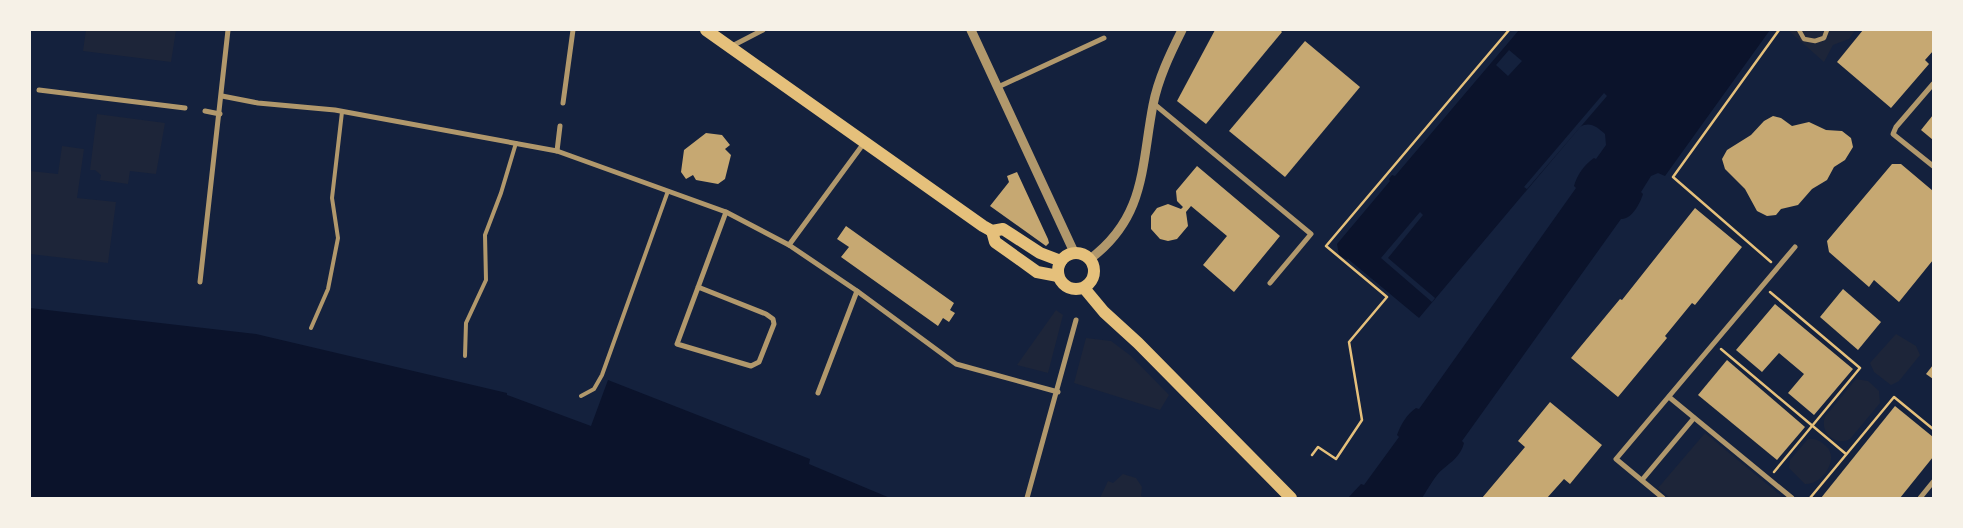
<svg xmlns="http://www.w3.org/2000/svg" width="1963" height="528" font-family="Quicksand,sans-serif">
<rect width="100%" height="100%" fill="#14213d"/>
<g fill="#1d2539">
<polygon points="86,30 176,30 171,62 83,51"/>
<polygon points="1788,30 1855,30 1849,39 1833,45 1824,62"/>
<polygon points="97,114 165,123 156,174 130,171 128,184 100,180 101,175 95,170 90,170"/>
<polygon points="62,146 84,149 77,198 116,202 108,263 30,254 30,171 58,174"/>
<polygon points="1056,310 1063,315 1048,373 1017,365"/>
<polygon points="1896,334 1916,346 1920,355 1899,381 1891,385 1874,372 1870,363"/>
<polygon points="1086,338 1111,341 1131,356 1169,395 1160,410 1074,383"/>
<path d="M1856 379 1868 381 1879 391 1880 403 1850 439C1836 447 1819 432 1825 417Z"/>
<polygon points="1705,433 1784,498 1670,498 1658,488"/>
<path d="M1808 439C1816 438 1820 441 1826 446 1840 459 1822 485 1805 484L1789 468 1790 460Z"/>
<polygon points="1123,474 1136,478 1142,487 1141,496 1146,498 1100,498 1108,481 1113,483"/>
</g>
<g fill="#0b132b">
<path d="M1519 30H1770L1665 176 1658 173 1651 176 1641 192 1643 194C1640 204 1631 220 1621 219L1462 441 1464 443C1461 456 1451 462 1443 469 1435 475 1428 489 1422 498H1348L1361 484 1364 485 1399 437 1397 435C1401 424 1407 414 1416 408L1419 409 1576 188 1574 186C1577 175 1584 165 1594 158L1596 159 1606 145 1605 134C1597 127 1590 121 1580 127L1419 318 1348 259 1347 260 1339 255 1337 244 1390 181 1389 179 1392 175 1395 176Z"/>
<polygon points="30,308 256,334 507,393 507,395 591,426 608,380 810,459 809,464 890,498 30,498"/>
</g>
<g fill="#14213d">
<polygon points="1509,50 1522,61 1508,76 1496,65"/>
<polygon points="1604,93 1607,96 1527,189 1524,187"/>
<polygon points="1420,212 1423,215 1388,258 1435,298 1432,302 1381,258"/>
</g>
<g fill="#c6a872">
<polygon points="1215,30 1280,30 1282,32 1206,124 1177,101"/>
<polygon points="1863,30 1933,30 1933,51 1925,60 1929,64 1891,108 1837,62"/>
<polygon points="1305,41 1360,87 1285,177 1229,131"/>
<polygon points="1933,115 1933,140 1921,130"/>
<polygon points="1773,116 1781,118 1792,126 1809,122 1826,130 1842,131 1851,138 1853,147 1845,160 1834,167 1827,180 1812,189 1798,205 1781,209 1776,215 1767,216 1757,211 1745,189 1725,169 1722,159 1727,150 1751,135 1764,121"/>
<polygon points="706,133 722,135 730,145 725,149 731,155 725,179 718,184 696,180 693,175 686,179 681,172 684,150"/>
<polygon points="1892,164 1901,164 1933,191 1933,260 1899,302 1874,280 1869,287 1829,252 1827,241"/>
<polygon points="1197,166 1280,236 1234,292 1203,265 1227,236 1191,206 1186,212 1188,226 1177,239 1168,241 1160,239 1151,229 1151,216 1157,208 1168,204 1181,209 1183,207 1177,201 1176,191"/>
<polygon points="1017,172 1048,239 1049,243 1046,246 990,206 1009,182 1007,176"/>
<polygon points="1695,208 1742,247 1695,305 1692,303 1665,336 1667,338 1618,397 1571,358 1620,299 1622,300"/>
<polygon points="846,226 954,303 950,310 955,313 949,322 943,318 938,326 841,257 849,247 837,239"/>
<polygon points="1843,289 1881,322 1858,350 1820,317"/>
<polygon points="1775,304 1853,369 1814,415 1788,393 1804,374 1779,353 1762,372 1736,350"/>
<polygon points="1727,360 1805,427 1777,460 1698,395"/>
<polygon points="1933,365 1933,379 1926,374"/>
<polygon points="1550,402 1602,445 1570,484 1564,479 1547,498 1482,498 1525,447 1518,441"/>
<polygon points="1895,406 1933,437 1933,457 1900,498 1821,498"/>
</g>
<g fill="none" stroke-linecap="round" stroke-linejoin="round">
<g stroke="#e5c07b" stroke-width="2.5">
<polyline points="1771,262 1673,177 1779,30"/>
<polyline points="1770,292 1860,368 1774,472"/>
<polyline points="1721,349 1846,454"/>
<polyline points="1312,455 1318,447 1336,459 1362,420 1349,342 1387,297 1326,246 1509,30"/>
<polyline points="1810,498 1894,397 1933,429"/>
</g>
<g stroke="#b1986c" stroke-width="4">
<polyline points="311,328 328,289 338,238 332,198 342,112"/>
<polyline points="465,356 466,323 486,280 485,235 501,193 516,143"/>
<polyline points="581,396 594,389 602,375 668,191"/>
</g>
<polyline stroke="#b1986c" stroke-width="4.5" points="1799,30 1804,39 1815,41 1824,38 1827,30"/>
<g stroke="#b1986c" stroke-width="5">
<polyline points="732,46 763,30"/>
<polyline points="1933,84 1896,127 1893,134 1933,166"/>
<polyline points="998,87 1104,38"/>
<polyline points="39,90 185,108"/>
<polyline points="222,96 258,103 335,110 557,151 726,212 789,245 857,291 956,364 1058,392"/>
<polyline points="563,103 573,30"/>
<polyline points="1153,103 1311,234 1270,283"/>
<polyline points="205,111 220,114"/>
<polyline points="557,151 560,126"/>
<polyline points="789,245 864,143"/>
<polyline points="200,282 228,30"/>
<polyline points="698,287 766,314 773,319 774,324 759,362 751,366 677,344 726,212"/>
<polyline points="818,393 857,291"/>
<polyline points="1669,397 1792,498"/>
<polyline points="1642,480 1694,418"/>
<polyline points="1027,498 1076,320"/>
<polyline points="1663,498 1616,459 1795,247"/>
<polyline points="1920,498 1933,482"/>
</g>
<g stroke="#b1986c" stroke-width="9">
<polyline points="971,30 1074,252"/>
<path d="M1090 259C1146 217 1141 167 1153 105 1158 79 1170 54 1182 30"/>
</g>
<g stroke="#e5c07b" stroke-width="12">
<polyline points="706,30 983,226 992,231 1003,229 1040,253 1061,261"/>
<polyline points="992,231 995,242 1037,272 1058,276"/>
<circle cx="1076" cy="271" r="18"/>
<polyline points="1084,288 1104,312 1138,343 1291,498"/>
</g>
</g>
<rect width="1963" height="528" fill="none" stroke="#f6f1e7" stroke-width="62"/>
</svg>
